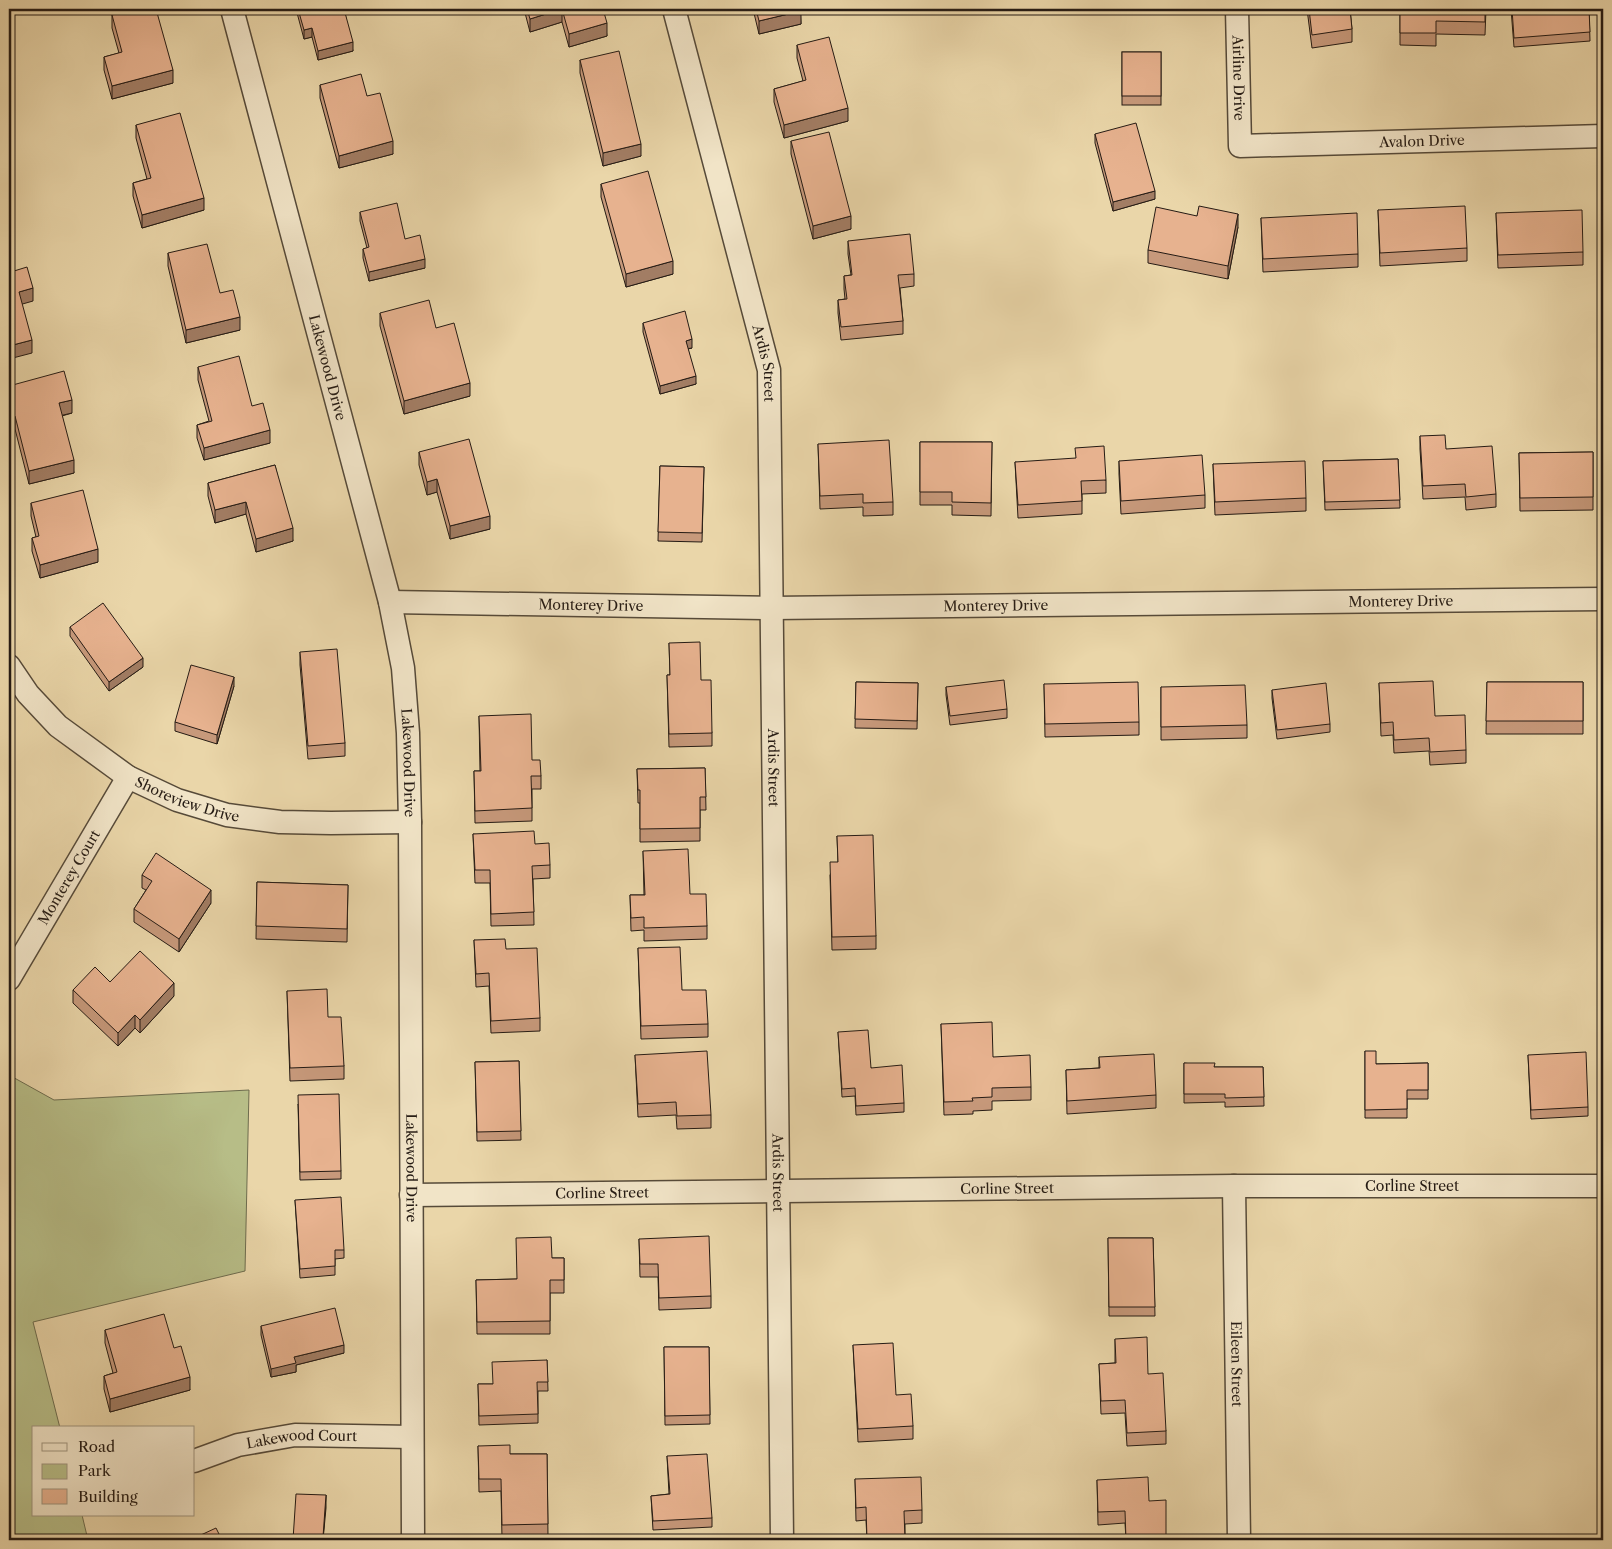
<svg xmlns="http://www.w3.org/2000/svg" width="1612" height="1549" font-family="'Libre Caslon Text',serif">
<rect width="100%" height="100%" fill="#ead6a9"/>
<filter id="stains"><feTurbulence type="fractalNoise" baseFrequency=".004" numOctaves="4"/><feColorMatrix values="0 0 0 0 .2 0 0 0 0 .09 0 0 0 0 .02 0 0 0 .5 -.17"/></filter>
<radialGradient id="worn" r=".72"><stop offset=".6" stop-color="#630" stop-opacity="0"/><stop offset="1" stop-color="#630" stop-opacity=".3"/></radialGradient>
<polygon fill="#b7bd87" stroke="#6e6c4e" points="9,1075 54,1100 249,1090 245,1271 33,1322 60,1428 34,1428 34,1515 82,1515 88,1540 9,1540"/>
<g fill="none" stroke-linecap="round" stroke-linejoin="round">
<g stroke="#564a39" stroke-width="25">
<g id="street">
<path id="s1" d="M232 9 390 602 403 668 408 733 410 822 413 1540"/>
<path id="s2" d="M674 9 769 370 782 1540"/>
<path id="s3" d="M1237 9 1240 146 1603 136"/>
<path id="s4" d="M390 602 772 608 1603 599"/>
<path id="s5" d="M9 666 28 694 58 726 128 777 177 800 227 815 280 822 331 823 410 822"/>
<path id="s6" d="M9 979 128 777"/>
<path id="s7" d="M1234 1186 1239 1540"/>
<path id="s8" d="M411 1195 1234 1186H1603"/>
<path id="s9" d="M194 1461 238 1445 295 1435 412 1437"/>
</g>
</g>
<use href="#street" stroke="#f1e4c7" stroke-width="22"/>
</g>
<g fill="#c7997b" stroke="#251b14">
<polygon points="296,9 344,9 353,51 318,60 312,37 304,39"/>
<polygon points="524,9 603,9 607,36 569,47 562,22 530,32"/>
<polygon points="753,9 800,9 801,24 759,34"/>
<polygon points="1307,9 1350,9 1352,29 1352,42 1312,48"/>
<polygon points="1400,9 1486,9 1485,35 1436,34 1436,46 1400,45"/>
<polygon points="1511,9 1589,9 1590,41 1514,47"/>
<polygon points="112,15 173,83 112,99 104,70 104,57 119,53 112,28"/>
<polygon points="797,45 848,121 784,138 774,102 774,89 803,81 797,58"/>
<rect x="1122" y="52" width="39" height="53"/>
<polygon points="580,60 641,156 603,166 580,73"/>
<polygon points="320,85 367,96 393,154 339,168 320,98"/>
<polygon points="136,125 204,210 142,228 133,196 133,183 147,179 136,138"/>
<polygon points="1095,134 1155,199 1113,211 1095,143"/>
<polygon points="791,141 851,229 813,239 791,154"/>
<polygon points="601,184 673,274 626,287 601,197"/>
<polygon points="1601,209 1603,209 1603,258 1602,258"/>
<polygon points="1378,210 1467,248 1467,261 1380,266"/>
<polygon points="360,212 425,268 369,281 363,258 363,249 367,248 360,221"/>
<polygon points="1496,213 1583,252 1583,265 1498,268"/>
<polygon points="1197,216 1238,227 1228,279 1148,263 1148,250"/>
<polygon points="1261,218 1358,254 1358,267 1263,272"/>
<polygon points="848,241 914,274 914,286 900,288 903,321 903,334 841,340 838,313 838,300 845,299 844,289 844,276 851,275 848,254"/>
<polygon points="168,253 240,330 186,343 168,266"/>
<polygon points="380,313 470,396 404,414 380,326"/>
<polygon points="643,323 692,348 688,349 696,384 660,394 643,332"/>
<polygon points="198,367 252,406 270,443 204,460 197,438 197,425 209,421 198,380"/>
<polygon points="9,386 72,413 62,416 74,473 29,484 15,429 9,431"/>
<polygon points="1420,436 1446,449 1496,494 1496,507 1466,510 1465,497 1423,499 1420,449"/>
<polygon points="920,442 992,442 991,516 952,515 952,505 920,505"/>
<polygon points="818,444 893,502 893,515 863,516 863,507 820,509"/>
<polygon points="419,452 490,529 450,539 437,492 427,495 419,465"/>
<polygon points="1593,452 1593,510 1520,511 1519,453"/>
<polygon points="1398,459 1400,508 1325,510 1323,461"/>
<polygon points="1119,461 1205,495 1205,508 1121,514 1119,474"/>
<polygon points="1015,462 1106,480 1106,493 1082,494 1082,514 1018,518"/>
<polygon points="1213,464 1306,498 1306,511 1215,515"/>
<polygon points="275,465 293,541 256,552 246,514 215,523 208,496 208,483"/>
<polygon points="660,466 704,467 702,542 658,541"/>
<polygon points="31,503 98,562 40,578 32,551 32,538 36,537 31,516"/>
<polygon points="70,627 143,667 109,691 70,636"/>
<polygon points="669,643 701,680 712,733 712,746 669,747 667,675 670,675"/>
<polygon points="300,652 345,743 345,756 308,759 300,665"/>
<polygon points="856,682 918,683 917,729 855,728"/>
<polygon points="1487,682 1583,682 1583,734 1486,734"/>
<polygon points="1379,683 1435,716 1466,750 1466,763 1430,765 1429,751 1394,753 1393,735 1381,736"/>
<polygon points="1044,684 1139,722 1139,735 1045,737"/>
<polygon points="234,686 217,744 175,731 175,722"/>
<polygon points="946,687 1007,709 1007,718 950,725 946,695"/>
<polygon points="1161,687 1247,725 1247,738 1161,740"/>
<polygon points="1272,690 1330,724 1330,732 1277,739 1272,698"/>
<polygon points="479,716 532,760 541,776 541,789 532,789 532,821 475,823 474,771 480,771"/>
<polygon points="705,768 706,810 700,810 700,841 640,842 640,803 638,803 637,769"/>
<polygon points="473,834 535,844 550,865 550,878 533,879 534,925 491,926 490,883 475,883"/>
<polygon points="837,836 876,936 876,949 832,950 830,875 838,862"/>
<polygon points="643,851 690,894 707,926 707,939 644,941 644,930 631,931 630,895 644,895"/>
<polygon points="142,875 211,903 179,952 134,922 134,909 146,890 142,888"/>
<polygon points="257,882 348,885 347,942 256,939"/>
<polygon points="474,940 506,949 540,1018 540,1031 491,1033 489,986 476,987"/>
<polygon points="638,948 682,990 708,1024 708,1037 641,1039"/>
<polygon points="110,982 174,996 140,1033 135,1028 118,1046 73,1003 73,990"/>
<polygon points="287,991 328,1017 344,1066 344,1079 290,1081"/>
<polygon points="941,1024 993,1057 1031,1087 1031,1100 992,1101 992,1110 973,1111 973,1114 944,1115"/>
<polygon points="838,1032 904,1103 904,1112 856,1115 855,1096 842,1097"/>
<polygon points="1365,1051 1376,1064 1428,1063 1428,1099 1407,1099 1407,1118 1365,1118"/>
<polygon points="635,1055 711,1115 711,1128 677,1129 676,1115 638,1117"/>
<polygon points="1528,1055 1588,1107 1588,1116 1531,1119"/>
<polygon points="1099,1057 1156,1095 1156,1108 1067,1114 1066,1070 1099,1068"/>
<polygon points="519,1061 521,1140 477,1141 475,1062"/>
<polygon points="1184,1063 1215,1067 1263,1067 1264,1106 1225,1107 1225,1102 1184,1103"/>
<polygon points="298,1104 341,1171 341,1179 300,1180"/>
<polygon points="295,1200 344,1250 344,1258 335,1259 335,1275 300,1278"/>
<polygon points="1108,1238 1153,1238 1155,1316 1109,1316"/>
<polygon points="639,1239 711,1296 711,1308 659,1310 658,1277 640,1277"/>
<polygon points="552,1258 564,1258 564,1293 550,1293 550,1334 477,1334 476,1280 517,1279"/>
<polygon points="261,1326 344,1353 296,1365 296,1372 271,1377 261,1335"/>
<polygon points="105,1330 174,1348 190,1390 110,1412 104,1389 104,1376 113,1373 105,1343"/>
<polygon points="1115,1339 1148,1374 1166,1431 1166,1444 1127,1446 1125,1413 1101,1414 1099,1364 1115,1363"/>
<polygon points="853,1345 896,1395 913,1426 913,1439 858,1442"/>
<polygon points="664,1347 709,1347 710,1424 665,1425"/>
<polygon points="547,1360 548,1391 538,1391 538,1423 479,1425 478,1384 493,1384"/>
<polygon points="478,1446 510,1454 547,1454 548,1537 502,1538 501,1491 479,1492"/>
<polygon points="667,1456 712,1518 712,1527 653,1530 651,1496 669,1494"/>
<polygon points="855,1479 922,1510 922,1523 905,1524 905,1540 867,1540 866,1520 856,1521"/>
<polygon points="1097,1480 1166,1540 1126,1540 1125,1523 1098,1525"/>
</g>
<g fill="#a27d64" stroke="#251b14">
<polygon points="562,9 562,22 530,32 530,19"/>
<polygon points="801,11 801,24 759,34 759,21"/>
<polygon points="607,23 607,36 569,47 569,34"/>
<polygon points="312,28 312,37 304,39 304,30"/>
<polygon points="353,42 353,51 318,60 318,51"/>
<polygon points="173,70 173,83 112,99 112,86"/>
<polygon points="848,108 848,121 784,138 784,125"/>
<polygon points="393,141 393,154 339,168 339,156"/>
<polygon points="641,144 641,156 603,166 603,153"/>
<polygon points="1155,191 1155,199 1113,211 1113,202"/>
<polygon points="204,198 204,210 142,228 142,215"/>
<polygon points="1238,214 1238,227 1228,279 1228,266"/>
<polygon points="851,216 851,229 813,239 813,226"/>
<polygon points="11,221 11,234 9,235 9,222"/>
<polygon points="425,259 425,268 369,281 369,272"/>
<polygon points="673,261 673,274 626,287 626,274"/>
<polygon points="33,288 33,301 19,305 19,292"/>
<polygon points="240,317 240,330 186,343 186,330"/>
<polygon points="692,339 692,348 686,349 686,341"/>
<polygon points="32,340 32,353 9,359 9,346"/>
<polygon points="696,376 696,384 660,394 660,386"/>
<polygon points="470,383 470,396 404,414 404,401"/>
<polygon points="72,400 72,413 59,416 59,403"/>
<polygon points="15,416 15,429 9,431 9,418"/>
<polygon points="270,430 270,443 204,460 204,448"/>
<polygon points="74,460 74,473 29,484 29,471"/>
<polygon points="437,479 437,492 427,495 427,482"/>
<polygon points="246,502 246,514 215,523 215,510"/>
<polygon points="490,516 490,529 450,539 450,526"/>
<polygon points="293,528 293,541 256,552 256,539"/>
<polygon points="98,549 98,562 40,578 40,565"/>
<polygon points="143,658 143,667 109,691 109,682"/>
<polygon points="234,677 234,686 217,744 217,735"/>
<polygon points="211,890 211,903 179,952 179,939"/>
<polygon points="174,983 174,996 140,1033 140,1020"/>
<polygon points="135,1015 135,1028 118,1046 118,1033"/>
<polygon points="344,1345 344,1353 296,1365 296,1372 271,1377 271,1369 294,1357"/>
<polygon points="190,1377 190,1390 110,1412 110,1399"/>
<polygon points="326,1495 326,1508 323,1540"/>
</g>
<g fill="#e7b28f" stroke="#251b14">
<polygon points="135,9 156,9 173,70 112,86 104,57 122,52 112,15"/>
<polygon points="298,9 344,9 353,42 318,51 312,28 304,30"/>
<polygon points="527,9 603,9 607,23 569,34 562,9 530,19"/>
<polygon points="756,9 800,9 801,11 759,21"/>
<polygon points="1309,9 1350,9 1352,29 1312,35"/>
<polygon points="1400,9 1485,9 1485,22 1436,21 1436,33 1400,33"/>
<polygon points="1512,9 1589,9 1590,32 1514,38"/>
<polygon points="829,37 848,108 784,125 774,89 806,80 797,45"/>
<polygon points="619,51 641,144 603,153 580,60"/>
<rect x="1122" y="52" width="39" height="44"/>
<polygon points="361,74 367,96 380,93 393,141 339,156 320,85"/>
<polygon points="180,113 204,198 142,215 133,183 151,178 136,125"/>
<polygon points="1136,123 1155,191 1113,202 1095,134"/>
<polygon points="829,132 851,216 813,226 791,141"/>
<polygon points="648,171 673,261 626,274 601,184"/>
<polygon points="397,203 405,239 420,235 425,259 369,272 363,249 369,247 360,212"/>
<polygon points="1199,206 1238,214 1228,266 1148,250 1156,207 1197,216"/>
<polygon points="1465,206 1467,248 1380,253 1378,210"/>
<polygon points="1601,209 1603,209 1603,245 1602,245"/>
<polygon points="1582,210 1583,252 1498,255 1496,213"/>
<polygon points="1357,213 1358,254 1263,259 1261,218"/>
<polygon points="910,234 914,274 898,275 903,321 841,327 838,300 847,299 844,276 852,275 848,241"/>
<polygon points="207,244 220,293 233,290 240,317 186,330 168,253"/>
<polygon points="10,257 14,271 27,267 33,288 19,292 32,340 9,346 9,258"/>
<polygon points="429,300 436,328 454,323 470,383 404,401 380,313"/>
<polygon points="685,311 692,339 686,341 696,376 660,386 643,323"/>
<polygon points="239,356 252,406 263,403 270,430 204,448 197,425 212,421 198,367"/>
<polygon points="64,371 72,400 59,403 74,460 29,471 15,416 9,418 9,386"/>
<polygon points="1445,435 1446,449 1492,446 1496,494 1466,497 1465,484 1423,486 1420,436"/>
<polygon points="469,439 490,516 450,526 437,479 427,482 419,452"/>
<polygon points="889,440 893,502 863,503 863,494 820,496 818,444"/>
<polygon points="920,442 992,442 991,503 952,502 952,492 920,492"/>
<polygon points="1104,446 1106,480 1081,481 1082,501 1018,505 1015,462 1076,458 1075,448"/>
<polygon points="1593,452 1593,497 1520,498 1519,453"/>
<polygon points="1202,455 1205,495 1121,501 1119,461"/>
<polygon points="1398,459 1400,500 1325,502 1323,461"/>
<polygon points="1305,461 1306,498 1215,502 1213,464"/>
<polygon points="275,465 293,528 256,539 246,502 215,510 208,483"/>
<polygon points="660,466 704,467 702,533 658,532"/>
<polygon points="83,490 98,549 40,565 32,538 39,536 31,503"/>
<polygon points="103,603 143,658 109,682 70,627"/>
<polygon points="700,642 701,680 711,680 712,733 669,734 667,675 670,675 669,643"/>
<polygon points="337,649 345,743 308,746 300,652"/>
<polygon points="191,665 234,677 217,735 175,722"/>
<polygon points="1602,669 1603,669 1603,686"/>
<polygon points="1004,680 1007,709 950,716 946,687"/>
<polygon points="1433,681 1435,716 1465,715 1466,750 1430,752 1429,738 1394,740 1393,722 1381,723 1379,683"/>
<polygon points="856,682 918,683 917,721 855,719"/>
<polygon points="1138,682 1139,722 1045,724 1044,684"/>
<polygon points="1487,682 1583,682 1583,721 1486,721"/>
<polygon points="1326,683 1330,724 1277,730 1272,690"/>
<polygon points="1245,685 1247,725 1161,727 1161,687"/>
<polygon points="531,714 532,760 540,760 541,776 531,776 532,808 475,811 474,771 481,771 479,716"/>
<polygon points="705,768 706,797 700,797 700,828 640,829 640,790 638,790 637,769"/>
<polygon points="534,831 535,844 549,843 550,865 532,866 534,912 491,914 490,870 475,870 473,834"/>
<polygon points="873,835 876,936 832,937 830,862 838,862 837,836"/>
<polygon points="688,849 690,894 706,894 707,926 644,928 644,917 631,918 630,895 645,895 643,851"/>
<polygon points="156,853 211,890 179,939 134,909 152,881 142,875"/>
<polygon points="257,882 348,885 347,929 256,926"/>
<polygon points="505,939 506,949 537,948 540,1018 491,1021 489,973 476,974 474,940"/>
<polygon points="680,947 682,990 706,990 708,1024 641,1026 638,948"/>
<polygon points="140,951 174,983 140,1020 135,1015 118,1033 73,990 95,967 110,982"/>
<polygon points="327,989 328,1017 341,1017 344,1066 290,1068 287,991"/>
<polygon points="992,1022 993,1057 1030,1055 1031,1087 992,1088 992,1097 972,1098 973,1101 944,1102 941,1024"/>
<polygon points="868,1030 871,1068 902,1065 904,1103 856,1106 855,1088 842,1089 838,1032"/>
<polygon points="707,1051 711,1115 677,1116 676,1102 638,1104 635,1055"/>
<polygon points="1365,1051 1376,1051 1376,1064 1428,1063 1428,1090 1407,1090 1407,1109 1365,1110"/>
<polygon points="1586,1052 1588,1107 1531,1110 1528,1055"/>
<polygon points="1154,1054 1156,1095 1067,1101 1066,1070 1100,1068 1099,1057"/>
<polygon points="519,1061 521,1131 477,1132 475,1062"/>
<polygon points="1184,1063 1215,1063 1214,1067 1263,1067 1264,1097 1225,1098 1225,1094 1184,1094"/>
<polygon points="339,1094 341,1171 300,1172 298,1095"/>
<polygon points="341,1197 344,1250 335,1250 335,1266 300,1269 295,1200"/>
<polygon points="709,1236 711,1296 659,1298 658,1264 640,1264 639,1239"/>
<polygon points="551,1237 552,1258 564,1258 564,1280 550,1280 550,1321 477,1322 476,1280 517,1279 516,1238"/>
<polygon points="1108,1238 1153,1238 1155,1307 1109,1307"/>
<polygon points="335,1308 344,1345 294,1357 296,1363 271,1369 261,1326"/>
<polygon points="164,1314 174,1348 181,1346 190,1377 110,1399 104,1376 117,1372 105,1330"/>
<polygon points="1147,1337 1148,1374 1163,1373 1166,1431 1127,1433 1125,1400 1101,1401 1099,1364 1116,1363 1115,1339"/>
<polygon points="893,1343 896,1395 911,1394 913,1426 858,1429 853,1345"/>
<polygon points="664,1347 709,1347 710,1415 665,1416"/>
<polygon points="547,1360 548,1382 537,1382 538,1414 479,1416 478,1384 493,1384 492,1362"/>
<polygon points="510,1445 510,1454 547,1454 548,1524 502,1525 501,1479 479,1479 478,1446"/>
<polygon points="707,1454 712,1518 653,1521 651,1496 670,1494 667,1456"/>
<polygon points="921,1477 922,1510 904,1511 905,1540 867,1540 866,1507 856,1508 855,1479"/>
<polygon points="1148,1477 1149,1501 1166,1500 1166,1540 1126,1540 1125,1511 1098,1512 1097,1480"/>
<polygon points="296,1494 326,1495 323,1537 346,1538 346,1540 293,1540"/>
<polygon points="216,1528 222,1540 190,1540"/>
</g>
<g text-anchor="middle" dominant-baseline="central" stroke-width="5" stroke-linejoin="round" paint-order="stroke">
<g font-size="14" fill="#251b14" stroke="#f1e4c7">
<text stroke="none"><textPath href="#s3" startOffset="69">Airline Drive</textPath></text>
<text stroke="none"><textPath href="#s3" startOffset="319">Avalon Drive</textPath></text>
<text stroke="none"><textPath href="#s2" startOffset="366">Ardis Street</textPath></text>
<text stroke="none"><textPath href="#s1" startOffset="371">Lakewood Drive</textPath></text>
<text stroke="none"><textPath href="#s4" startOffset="1011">Monterey Drive</textPath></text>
<text stroke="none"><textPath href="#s4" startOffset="201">Monterey Drive</textPath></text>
<text stroke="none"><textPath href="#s4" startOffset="606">Monterey Drive</textPath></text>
<text stroke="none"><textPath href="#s1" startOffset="776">Lakewood Drive</textPath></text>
<text stroke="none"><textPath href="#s2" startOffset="771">Ardis Street</textPath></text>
<text stroke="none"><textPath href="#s5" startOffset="228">Shoreview Drive</textPath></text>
<text stroke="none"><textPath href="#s6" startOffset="118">Monterey Court</textPath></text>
<text stroke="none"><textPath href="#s1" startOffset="1181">Lakewood Drive</textPath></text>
<text stroke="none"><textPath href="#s2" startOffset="1176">Ardis Street</textPath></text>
<text stroke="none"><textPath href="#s8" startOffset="1001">Corline Street</textPath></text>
<text stroke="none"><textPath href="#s8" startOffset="596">Corline Street</textPath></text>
<text stroke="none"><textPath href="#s8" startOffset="191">Corline Street</textPath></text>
<text stroke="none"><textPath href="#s7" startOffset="178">Eileen Street</textPath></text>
<text stroke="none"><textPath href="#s9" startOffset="111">Lakewood Court</textPath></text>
</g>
</g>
<rect width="1612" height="1549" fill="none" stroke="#ead6a9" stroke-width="30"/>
<rect x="10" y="10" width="1592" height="1529" fill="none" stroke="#251b14" stroke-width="2.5"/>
<rect x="15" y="15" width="1582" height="1519" fill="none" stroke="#251b14"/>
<rect x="32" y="1426" width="162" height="90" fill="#f1e4c7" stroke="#9f947f"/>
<rect x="42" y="1443" width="25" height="8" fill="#f1e4c7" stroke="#9f947f"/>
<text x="78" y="1452" font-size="15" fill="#251b14">Road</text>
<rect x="42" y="1464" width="25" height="15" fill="#b7bd87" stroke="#9f947f"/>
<text x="78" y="1476" font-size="15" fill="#251b14">Park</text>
<rect x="42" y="1489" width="25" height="15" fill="#e7b28f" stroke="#9f947f"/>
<text x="78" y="1502" font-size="15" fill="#251b14">Building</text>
<rect width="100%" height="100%" filter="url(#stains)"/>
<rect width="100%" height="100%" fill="url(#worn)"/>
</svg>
